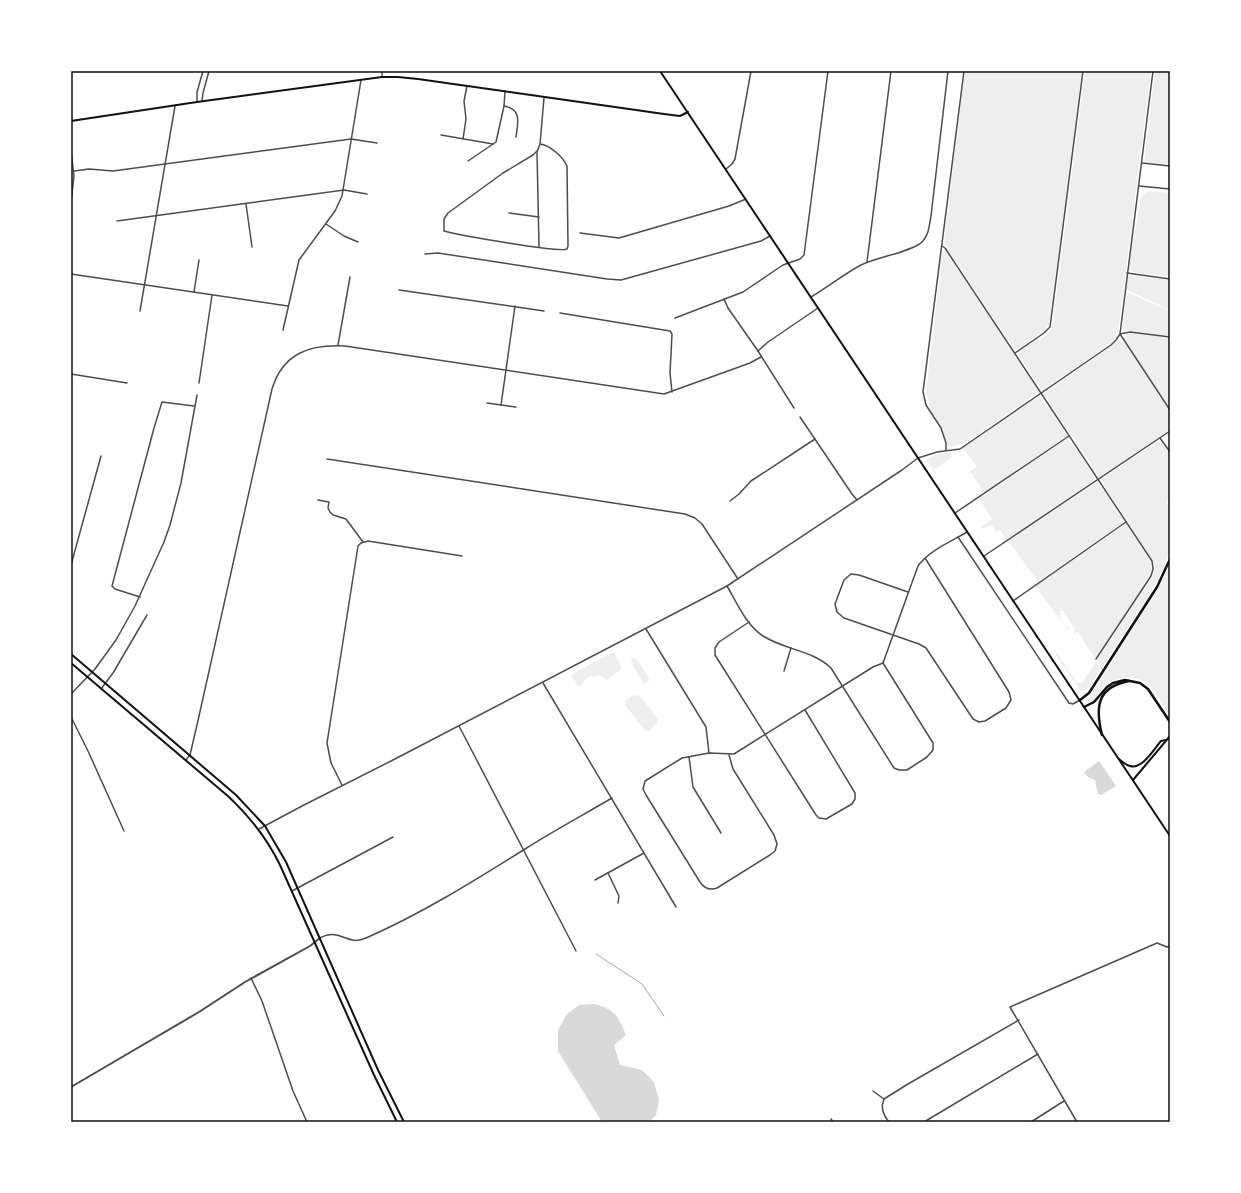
<svg xmlns="http://www.w3.org/2000/svg" width="1241" height="1193" font-family="'Varela Round',sans-serif">
<rect width="100%" height="100%" fill="#fff"/>
<g fill="#eee">
<polygon points="965,71 1082,71 1049,324 1044,331 1015,350 988,310 944,242"/>
<path d="M1085 71H1151L1119 326 1117 336 1110 344 1042 390 1039 387 1018 354C1026 344 1046 339 1052 328Z"/>
<polygon points="1155,71 1170,71 1170,165 1144,162"/>
<polygon points="1150,191 1170,193 1170,277 1132,272 1129,270 1133,241 1141,199 1145,193"/>
<path d="M945 250 1038 391 1037 393C1022 404 1007 414 991 425 978 434 966 445 950 447L947 445 942 428 930 408 926 391 942 258 943 251Z"/>
<polygon points="1131,275 1170,280 1170,310 1127,290 1128,277"/>
<polygon points="1127,292 1170,311 1170,336 1126,330 1123,329 1123,323"/>
<polygon points="1130,333 1170,338 1170,407 1123,338"/>
<polygon points="1120,340 1125,344 1170,412 1170,430 1109,471 1099,476 1044,394"/>
<polygon points="1040,396 1041,397 1066,434 1065,437 985,492 981,492 980,490 982,489 971,473 967,473 977,467 964,449 962,450 961,449"/>
<polygon points="1067,439 1072,443 1092,473 1094,477 1092,482 1006,539 1000,530 995,532 994,531 995,530 992,525 983,529 981,527 992,519 979,499"/>
<path d="M1160 441 1170 455V498L1166 502 1170 507V550L1163 570 1143 605 1089 688 1085 691H1081L1055 654 1057 653 1077 683 1080 682 1082 683 1152 577C1157 568 1155 564 1150 556L1101 480 1157 442Z"/>
<polygon points="951,452 952,455 951,456 952,457 935,469 936,475 928,462 929,458 928,462 927,461 928,458 938,454"/>
<path d="M1098 482 1122 518 1121 524 1038 581C1028 568 1018 555 1009 541Z"/>
<polygon points="1124,526 1127,526 1150,561 1152,568 1150,575 1095,659 1092,661 1094,657 1078,632 1074,633 1074,627 1062,610 1060,612 1061,614 1059,616 1066,628 1068,627 1069,628 1060,635 1067,629 1035,586"/>
<path d="M1170 563V718C1160 700 1148 672 1122 678 1116 679 1110 681 1105 685 1099 691 1096 700 1088 703L1087 701 1157 590Z"/>
<path d="M613 652 621 665V669L607 680C602 676 599 674 593 677L591 675 581 684 582 687 577 685 571 675Z"/>
<polygon points="634,657 639,662 650,680 644,684 633,666 631,659"/>
<polygon points="634,695 640,696 658,719 656,725 648,731 645,731 643,728 625,705 626,700"/>
</g>
<g fill="#d9d9d9">
<polygon points="1099,761 1116,786 1101,795 1098,794 1095,780 1088,777 1084,772"/>
<path d="M595 1004C614 1009 619 1017 626 1035L614 1045 620 1065 642 1070 654 1082 659 1100 656 1115 649 1122H602L558 1051V1030L567 1014 579 1005Z"/>
</g>
<g fill="none" stroke-linecap="round" stroke-linejoin="round">
<polyline stroke="#4c4c4c" stroke-width="0.5" points="596,954 642,984 664,1016"/>
<g stroke="#4c4c4c" stroke-width="1.5">
<polyline points="382,71 382,77"/>
<polyline points="1153,71 1120,334 1170,410"/>
<polyline points="202,101 203,93 209,71"/>
<polyline points="197,102 197,92 203,71"/>
<path d="M504 106C522 109 518 123 516 137"/>
<polyline points="441,135 493,144"/>
<polyline points="463,139 466,119 464,101 467,86"/>
<polyline points="71,151 74,176 71,203"/>
<path d="M537 151 533 155 503 173 448 213 444 219V231C458 235 560 253 567 249L568 246 567 166C563 157 550 145 540 144"/>
<polyline points="468,161 496,142 504,106 505,92"/>
<polyline points="1142,163 1170,166"/>
<polyline points="726,169 732,164 735,159 751,71"/>
<polyline points="74,171 89,169 113,171 351,139 377,143"/>
<polyline points="1139,186 1170,189"/>
<polyline points="246,204 252,247"/>
<polyline points="509,213 539,217"/>
<polyline points="117,221 344,190 367,194"/>
<polyline points="326,224 344,236 358,242"/>
<polyline points="580,233 619,238 729,206 746,199"/>
<polyline points="942,246 945,248 1152,561 1153,569 1151,576 1096,659"/>
<polyline points="539,247 537,152 540,144 544,98"/>
<polyline points="425,254 438,253 607,279 621,280 761,241 770,236"/>
<polyline points="867,262 891,71"/>
<polyline points="1127,273 1170,279"/>
<polyline points="71,274 288,306"/>
<polyline points="399,290 544,311"/>
<polyline points="194,292 199,260"/>
<path d="M811 297C828 287 844 274 861 265 877 257 911 252 922 242 929 235 929 226 931 216L948 71"/>
<polyline points="724,299 728,308 758,351 794,408"/>
<polyline points="140,311 175,106"/>
<polyline points="560,313 670,331 672,334 670,373 672,392"/>
<polyline points="675,318 743,292 783,265 800,259 804,255 828,71"/>
<polyline points="283,330 299,260 335,211 342,196 361,80"/>
<polyline points="338,345 350,277"/>
<polyline points="758,351 768,342 818,308"/>
<polyline points="1015,353 1044,333 1050,327 1083,71"/>
<polyline points="71,374 127,383"/>
<polyline points="199,383 212,295"/>
<polyline points="487,403 516,407"/>
<polyline points="501,405 515,306"/>
<polyline points="800,417 852,494 857,500"/>
<polyline points="1160,438 1170,452"/>
<polyline points="946,450 946,443 941,428 926,405 923,392 964,71"/>
<polyline points="327,459 685,514 695,518 702,524 738,579"/>
<polyline points="318,500 329,502 328,508 330,512 333,515 346,519 363,542"/>
<polyline points="730,501 739,494 751,481 815,439"/>
<polyline points="955,513 1069,436"/>
<polyline points="958,537 1069,703 1073,704 1080,700"/>
<polyline points="984,556 1170,431"/>
<polyline points="71,565 101,456"/>
<path d="M727 586C737 603 746 625 763 636 785 650 812 650 831 668L894 768 899 770H907L927 757 933 750V743L883 663"/>
<polyline points="908,592 859,575 851,574 844,580 835,604 837,612 844,618 919,644 926,648 973,719 979,722 985,721 1006,708 1011,700 1009,692 925,558"/>
<polyline points="140,597 115,589 112,586 154,428 162,402 194,406"/>
<polyline points="1013,601 1126,522"/>
<polyline points="749,622 719,642 715,648 715,655 816,815 819,818 826,819 852,804 855,799 855,793 805,710"/>
<polyline points="646,629 706,727 709,753"/>
<polyline points="784,671 791,648"/>
<polyline points="543,683 676,907"/>
<polyline points="101,689 113,673 147,615"/>
<polyline points="71,694 95,669 116,640 135,606 164,542 170,525 181,483 197,395"/>
<polyline points="71,717 88,751 124,831"/>
<polyline points="459,726 576,951"/>
<path d="M729 755 733 769 774 835 777 844 775 851 770 855 717 888C709 891 704 888 700 882L646 795 643 789 645 781 682 758 709 753 734 754 873 667 883 663 918 566C928 551 952 541 967 532"/>
<polyline points="689,757 693,787 721,833"/>
<path d="M186 760 190 755 197 725 272 389C283 353 310 344 345 346L664 394 750 363 761 357"/>
<polyline points="342,785 331,763 327,743 358,546 361,543 368,541 462,556"/>
<polyline points="259,829 302,806 393,760 727,586 902,470 918,458 937,452 960,449 1111,345 1116,340 1120,334 1130,332 1170,337"/>
<polyline points="608,873 619,896 618,903"/>
<polyline points="595,880 644,853"/>
<polyline points="292,891 393,837"/>
<path d="M320 938C342 927 346 947 366 938 421 914 474 881 525 849 553 831 583 815 612 798"/>
<polyline points="251,978 262,1001 293,1091 307,1122"/>
<polyline points="873,1091 884,1099"/>
<polyline points="884,1099 908,1084 1019,1020"/>
<path d="M884 1099C880 1108 883 1115 889 1122"/>
<polyline points="831,1119 833,1122"/>
<polyline points="924,1122 1038,1054"/>
<polyline points="1031,1122 1064,1101"/>
<polyline points="1077,1122 1010,1007 1157,943 1167,947 1170,946"/>
<polyline points="1169,1122 1170,1121"/>
</g>
<polyline stroke="#4c4c4c" stroke-width="2" points="71,1087 199,1012 245,982 310,946 320,938"/>
<g stroke="#111" stroke-width="2">
<polyline points="71,121 197,102 382,77 398,77 418,79 664,114 680,116 688,112"/>
<polyline points="71,654 236,795 265,826 286,862 378,1070 404,1122"/>
<path d="M71 663 229 797C250 817 267 838 280 865L374 1075 397 1122"/>
<polyline points="1133,780 1170,736"/>
</g>
<g stroke="#111" stroke-width="2">
<polyline points="660,71 1170,836"/>
<path d="M1119 759C1122 761 1125 765 1130 766 1142 770 1154 749 1161 741L1166 740"/>
</g>
<g stroke="#111" stroke-width="2.5">
<polyline points="1080,700 1089,693 1157,587 1170,559"/>
<polyline points="1084,707 1094,702 1107,687 1113,683 1125,680 1140,683 1148,689 1170,722"/>
<path d="M1102 735C1095 707 1097 687 1129 681"/>
</g>
</g>
<rect width="1241" height="1193" fill="none" stroke="#ffffff" stroke-width="144"/>
<rect x="72" y="72" width="1097" height="1049" fill="none" stroke="#111" stroke-width="1.5"/>
</svg>
